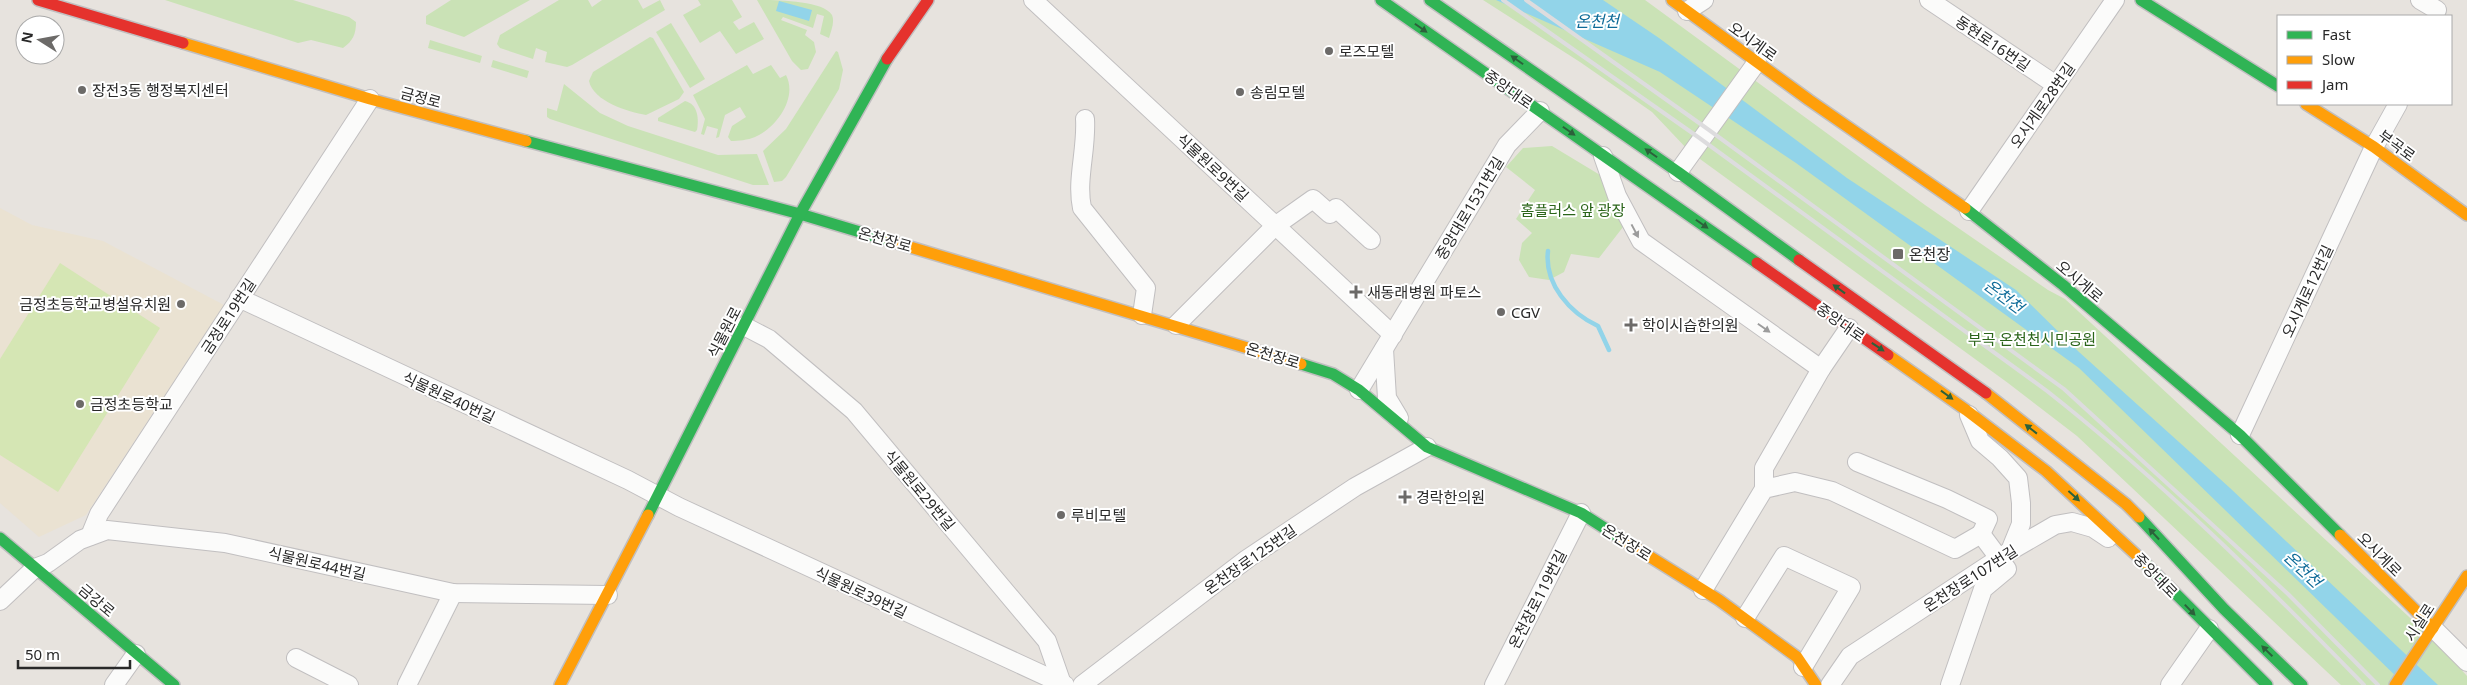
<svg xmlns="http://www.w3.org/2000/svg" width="2467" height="685" font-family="'Noto Sans','Noto Sans KR',sans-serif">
<rect width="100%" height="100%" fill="#e7e3de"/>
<polygon fill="#eae2d2" points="0,208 32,225 103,241 224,305 86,515 39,537 0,503"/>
<g fill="#cae2b6">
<path d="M165 0H293L349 17 356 22C356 34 353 41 343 48L311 40 298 43Z"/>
<polygon points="451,0 530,0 464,37 426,24 426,16"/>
<polygon points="559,0 588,0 592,7 602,0 638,0 643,9 660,0 665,10 572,65 567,67 545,62 547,52 536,48 533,59 500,48 497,44 500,35"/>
<polygon points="698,0 732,0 742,17 733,22 739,30 754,22 764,39 736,54 720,31 700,43 683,15 701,5"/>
<path d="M757 0C774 0 823 0 832 15 835 22 831 31 829 38L820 34 824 16 817 14 813 28 783 17 781 20 807 30 805 35 814 42 816 52 808 69 801 70 792 61Z"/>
<polygon points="1483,0 1645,0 1925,205 2048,290 2065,299 2434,640 2467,676 2467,685 2341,685 2077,436 2008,383 1689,151 1652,112 1580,62"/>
<polygon points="671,23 705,79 690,88 656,32"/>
<path d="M650 37 653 38 684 92 679 99 646 115C628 112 593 101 589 81L593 72Z"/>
<polygon points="430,40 482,56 480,63 428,48"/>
<polygon points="836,51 838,52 843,70 839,89 786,177 782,181 774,182 763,151 786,129"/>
<polygon points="493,60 529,71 527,78 491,67"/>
<path d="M747 65 753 74 771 65 780 78 786 75C798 98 776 128 755 137 748 140 738 141 731 141L728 137 732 126 746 117 740 107 725 115 719 137 716 138 718 129 707 126 704 135 701 134 705 119 693 95Z"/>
<polygon points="564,84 600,113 628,126 718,155 757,154 769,185 753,185 550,119 547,117 547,108 557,111"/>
<path d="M685 101C698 104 699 119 697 130L695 132 658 121V118Z"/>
<polygon points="1552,146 1610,181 1623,227 1599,258 1571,254 1564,272 1549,280 1529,277 1519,260 1522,243 1532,233 1516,219 1535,190 1506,167 1523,148"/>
</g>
<polygon fill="#d5e6b4" points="60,263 160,328 58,492 0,455 0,359"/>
<g fill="#92d4e9">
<polygon points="1496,0 1603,0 1659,38 1847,178 2016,290 2079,352 2230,488 2438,685 2405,685 2079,368 1796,163 1660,72"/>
<polygon points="779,1 812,10 809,21 776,11"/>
</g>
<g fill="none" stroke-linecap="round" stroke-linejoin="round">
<path stroke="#92d4e9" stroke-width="4.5" d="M1548 251C1544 284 1570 313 1598 326L1609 350"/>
<g stroke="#c1bfc0" stroke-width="20">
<g id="street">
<polyline points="1033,0 1393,335"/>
<polyline points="1929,0 2056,85"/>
<polyline points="2420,0 2437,10"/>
<polyline points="1687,11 1704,0"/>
<path d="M1085 119C1087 149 1076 180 1082 208L1146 288 1142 315"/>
<polyline points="1603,156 1617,196 1641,241 1821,369"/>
<polyline points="1678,172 1757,62"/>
<polyline points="1969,211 2115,0"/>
<polyline points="239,298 628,480 679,507 1065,685"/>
<polyline points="1176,325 1275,226 1313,199 1330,214 1336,208 1371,240"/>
<polyline points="744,326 769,339 854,411 1047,641 1062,684"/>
<polyline points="1384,349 1387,398 1399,418"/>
<polyline points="1359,390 1507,145 1540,111"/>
<polyline points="1969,415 1980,441 2000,458 2018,478 2021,503 2021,524 2010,551"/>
<polyline points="2240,435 2374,147 2398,104"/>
<polyline points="1857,462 1947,499 1988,519 1981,534"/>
<polyline points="1764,489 1764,468 1821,369 1849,328"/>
<polyline points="90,536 99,514 370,99"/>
<polyline points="1703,590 1764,489 1795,482 1832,491 1955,549 1981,534 2007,569 1983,589 1950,685"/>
<polyline points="0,601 35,568 48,563 80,540 107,530 225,543 453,593 608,595"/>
<polyline points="1745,618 1784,556 1851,587 1803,667"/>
<polyline points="2433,628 2467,662"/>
<polyline points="296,658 349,685"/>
<polyline points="114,685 136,654"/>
<polyline points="407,685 453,593"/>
<polyline points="1082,685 1247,559 1355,487 1427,447"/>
<polyline points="1494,685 1581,513"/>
<polyline points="1830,685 1850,656 2010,551 2055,525 2072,522 2093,528 2108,538"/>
<polyline points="2170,685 2209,629"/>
</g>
</g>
<g stroke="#c1bfc0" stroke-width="14">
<g id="fast">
<polyline points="1381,0 1757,263"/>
<polyline points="1430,0 1678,172 1799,260"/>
<polyline points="2141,0 2278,86"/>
<polyline points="526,141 800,214 890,241"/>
<polyline points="1965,208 2063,285 2240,435 2340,535"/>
<polyline points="1301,364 1333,374 1359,390 1427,447 1581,513 1620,538"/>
<polyline points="648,515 800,214 887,59"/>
<polyline points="2139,517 2224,609 2302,685"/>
<polyline points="0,538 174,685"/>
<polyline points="2145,563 2267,685"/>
</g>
</g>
<g stroke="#c1bfc0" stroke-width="14">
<g id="slow">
<polyline points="1672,0 1809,100 1965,208"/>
<polyline points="183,43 370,99 526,141"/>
<polyline points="2306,104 2374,147 2467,215"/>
<polyline points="890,241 1301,364"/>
<polyline points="1888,355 1966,410 2046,471 2145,563"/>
<polyline points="1986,393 2126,504 2139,517"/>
<polyline points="2340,535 2433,628"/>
<polyline points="1620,538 1719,600 1797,657 1816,685"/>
<polyline points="560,685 648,515"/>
<polyline points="2395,685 2467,576"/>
</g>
</g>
<g stroke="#c1bfc0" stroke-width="14">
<g id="jam">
<polyline points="38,0 183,43"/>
<polyline points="887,59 928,0"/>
<polyline points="1799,260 1986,393"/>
<polyline points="1757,263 1888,355"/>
</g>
</g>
<use href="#street" stroke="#fbfbfa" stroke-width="18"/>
<use href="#fast" stroke="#30b455" stroke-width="11"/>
<use href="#slow" stroke="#ff9f0a" stroke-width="11"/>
<use href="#jam" stroke="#e5322d" stroke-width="11"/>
<g stroke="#dddcde" stroke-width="4">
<path d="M1503 0 1698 137 2047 391C2160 480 2264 582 2364 685"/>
<polyline points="1526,0 1709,130 2064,389 2288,594 2378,685"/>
</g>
</g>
<defs><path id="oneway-solid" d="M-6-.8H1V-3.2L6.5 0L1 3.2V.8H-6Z" transform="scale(1.25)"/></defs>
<g fill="#2c613b">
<use href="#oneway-solid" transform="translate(1421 28) rotate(35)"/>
<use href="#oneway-solid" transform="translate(1517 60) rotate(-145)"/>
<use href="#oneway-solid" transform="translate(1569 131) rotate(35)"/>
<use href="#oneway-solid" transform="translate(1651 153) rotate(-145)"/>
<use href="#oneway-solid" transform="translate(1702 224) rotate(35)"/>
<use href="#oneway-solid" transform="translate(1839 289) rotate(-144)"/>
<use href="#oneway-solid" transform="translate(1878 347) rotate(34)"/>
<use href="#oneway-solid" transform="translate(1947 395) rotate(36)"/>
<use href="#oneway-solid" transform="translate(2031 429) rotate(-142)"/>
<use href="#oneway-solid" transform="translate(2074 496) rotate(42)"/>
<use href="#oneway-solid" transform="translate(2154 534) rotate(-133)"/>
<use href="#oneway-solid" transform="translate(2190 610) rotate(46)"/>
<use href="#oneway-solid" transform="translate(2267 651) rotate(-136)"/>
</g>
<g fill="#9c9c9c">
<use href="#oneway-solid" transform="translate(1635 231) rotate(62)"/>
<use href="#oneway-solid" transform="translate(1764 328) rotate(35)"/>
</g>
<g fill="#6c6a68" stroke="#fff" stroke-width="2">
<circle cx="1329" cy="51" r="5"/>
<circle cx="82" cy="90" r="5"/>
<circle cx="1240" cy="92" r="5"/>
<rect x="1892" y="248" width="12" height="12" rx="2.5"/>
<path d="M1353.5 284.5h5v5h5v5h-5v5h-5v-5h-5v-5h5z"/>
<circle cx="181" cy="304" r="5"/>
<circle cx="1501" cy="312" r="5"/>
<path d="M1628.5 317.5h5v5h5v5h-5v5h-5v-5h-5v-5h5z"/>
<circle cx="80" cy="404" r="5"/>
<path d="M1402.5 489.5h5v5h5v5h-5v5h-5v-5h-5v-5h5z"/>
<circle cx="1061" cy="515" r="5"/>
</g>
<g text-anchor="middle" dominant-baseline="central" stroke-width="4" stroke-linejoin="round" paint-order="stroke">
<g font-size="15" fill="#292929" stroke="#fff">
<text transform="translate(1753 41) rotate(36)">오시게로</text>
<text transform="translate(1993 43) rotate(34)">동현로16번길</text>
<text transform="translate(1509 89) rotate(35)">중앙대로</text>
<text transform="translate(421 97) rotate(15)">금정로</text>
<text transform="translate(2042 105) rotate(-55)">오시게로28번길</text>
<text transform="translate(2397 145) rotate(36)">부곡로</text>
<text transform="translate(1213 167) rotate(43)">식물원로9번길</text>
<text transform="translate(1469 208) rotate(-59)">중앙대로1531번길</text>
<text transform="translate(885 239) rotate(16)">온천장로</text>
<text transform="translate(2080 281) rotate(40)">오시게로</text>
<text transform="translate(2307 291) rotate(-65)">오시게로12번길</text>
<text transform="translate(228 316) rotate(-57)">금정로19번길</text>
<text transform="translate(1841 322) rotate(35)">중앙대로</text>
<text transform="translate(724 332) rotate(-63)">식물원로</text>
<text transform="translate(1273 355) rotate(17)">온천장로</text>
<text transform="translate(449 397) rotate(25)">식물원로40번길</text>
<text transform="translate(920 490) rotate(50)">식물원로29번길</text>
<text transform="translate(1627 542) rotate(32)">온천장로</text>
<text transform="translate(2380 554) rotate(45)">오시게로</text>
<text transform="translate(1250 559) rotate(-35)">온천장로125번길</text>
<text transform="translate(317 563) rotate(13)">식물원로44번길</text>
<text transform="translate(2156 575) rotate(46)">중앙대로</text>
<text transform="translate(1970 578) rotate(-33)">온천장로107번길</text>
<text transform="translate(861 592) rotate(25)">식물원로39번길</text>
<text transform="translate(1537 599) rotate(-63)">온천장로119번길</text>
<text transform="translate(97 600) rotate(40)">금강로</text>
<text transform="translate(2419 622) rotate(-57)">시실로</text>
</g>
<g font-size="15" fill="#292929" stroke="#fff" text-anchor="start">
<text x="1339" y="51">로즈모텔</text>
<text x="92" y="90">장전3동 행정복지센터</text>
<text x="1250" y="92">송림모텔</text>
<text x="1909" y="254">온천장</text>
<text x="1367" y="292">새동래병원 파토스</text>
<text x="171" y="304" text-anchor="end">금정초등학교병설유치원</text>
<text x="1511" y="312">CGV</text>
<text x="1642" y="325">학이시습한의원</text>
<text x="90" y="404">금정초등학교</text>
<text x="1416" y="497">경락한의원</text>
<text x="1071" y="515">루비모텔</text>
</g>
<g font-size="15" fill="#2b651a" stroke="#fff">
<text x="1573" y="210">홈플러스 앞 광장</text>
<text x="2032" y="339">부곡 온천천시민공원</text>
</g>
<g font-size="16" font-style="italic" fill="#0e6b98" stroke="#fff">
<text x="1597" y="21">온천천</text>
<text transform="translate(2004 296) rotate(37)">온천천</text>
<text transform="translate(2303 569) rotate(43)">온천천</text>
</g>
</g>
<rect x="2277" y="15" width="175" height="90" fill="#ffffff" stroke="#a9a9a9"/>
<rect x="2287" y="31" width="25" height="8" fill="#30b455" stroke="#a9a9a9"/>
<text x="2322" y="40" font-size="15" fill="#292929">Fast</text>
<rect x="2287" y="56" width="25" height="8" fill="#ff9f0a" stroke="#a9a9a9"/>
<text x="2322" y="65" font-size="15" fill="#292929">Slow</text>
<rect x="2287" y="81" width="25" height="8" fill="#e5322d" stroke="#a9a9a9"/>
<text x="2322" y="90" font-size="15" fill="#292929">Jam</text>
<g transform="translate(40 40) rotate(281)"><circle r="24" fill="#ffffff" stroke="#a9a9a9"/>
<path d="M0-4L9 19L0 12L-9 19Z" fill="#6c6a68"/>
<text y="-8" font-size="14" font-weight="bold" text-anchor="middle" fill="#292929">N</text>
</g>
<path d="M18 660v8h112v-8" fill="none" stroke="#292929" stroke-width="2.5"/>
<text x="25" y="660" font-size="15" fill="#292929" stroke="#ffffff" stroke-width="4" paint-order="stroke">50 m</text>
</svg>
